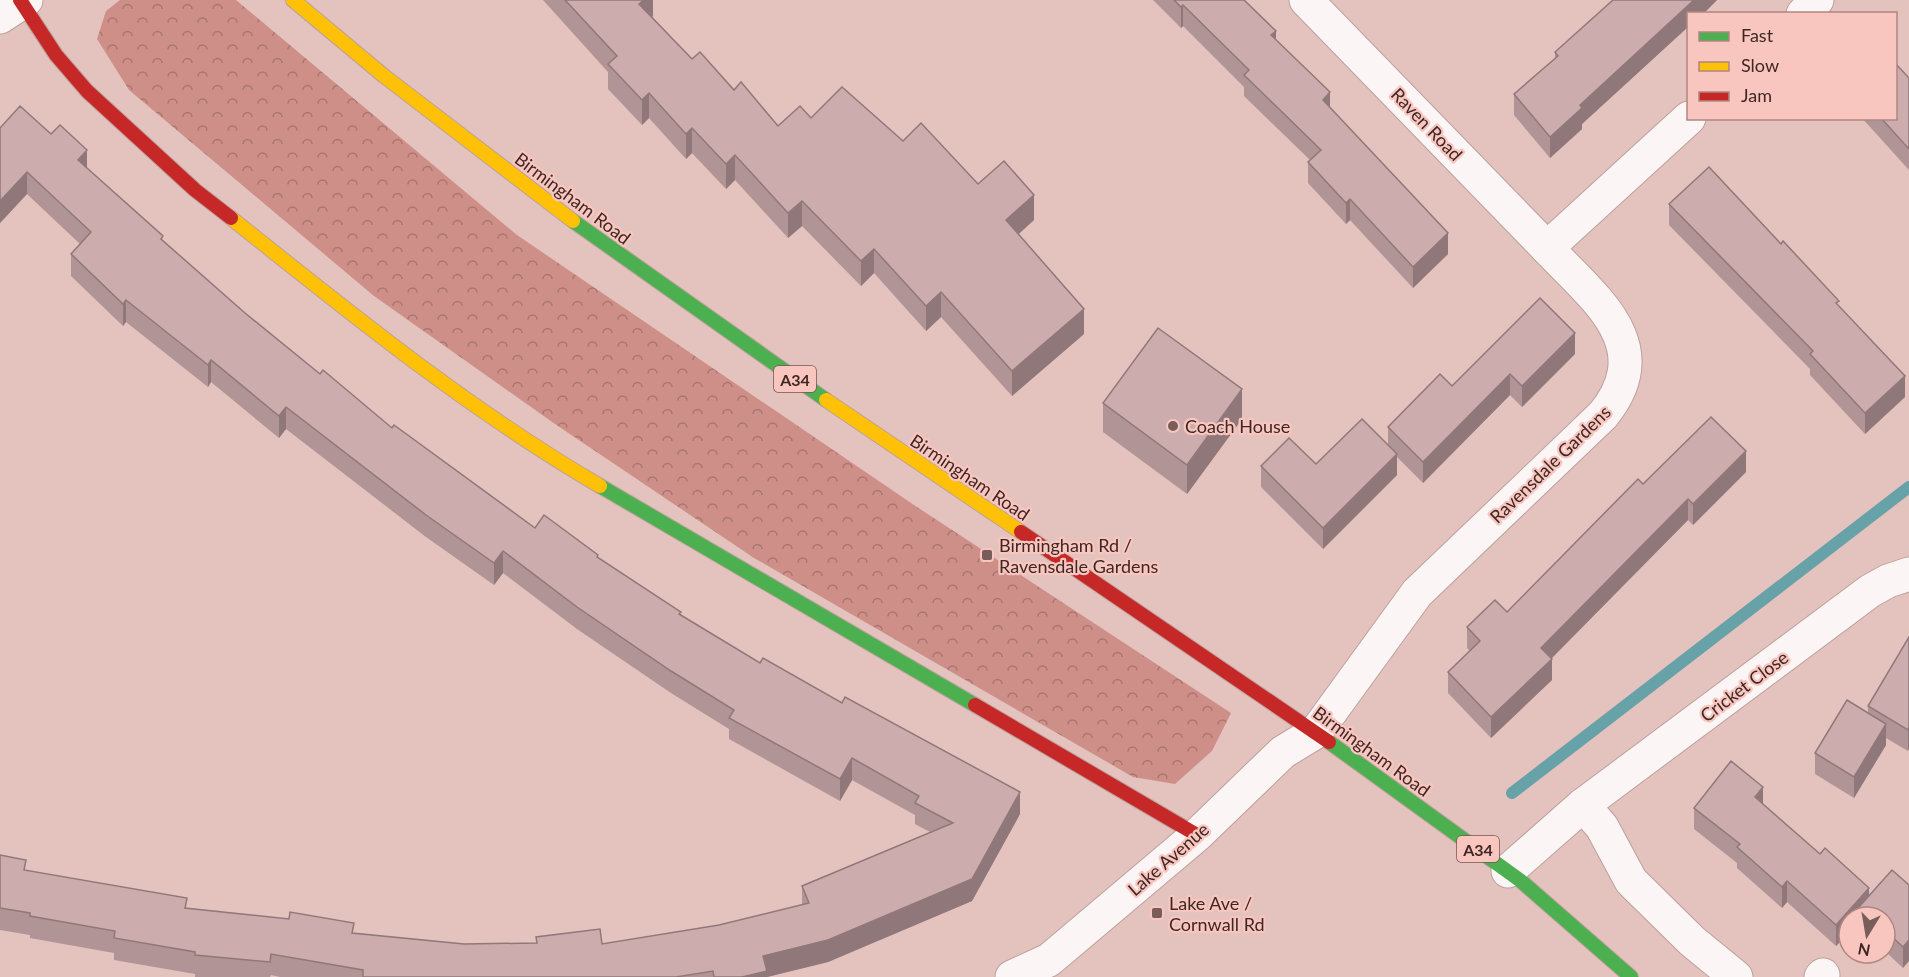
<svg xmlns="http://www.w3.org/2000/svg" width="1909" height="977" font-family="Lato,sans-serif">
<defs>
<pattern id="forest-crowns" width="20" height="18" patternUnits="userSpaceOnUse" patternTransform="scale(1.5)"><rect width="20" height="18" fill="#cf8f89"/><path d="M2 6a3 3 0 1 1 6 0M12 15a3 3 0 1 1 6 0" fill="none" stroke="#a97570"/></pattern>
</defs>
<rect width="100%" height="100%" fill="#e4c2bd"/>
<polygon fill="url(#forest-crowns)" points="120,0 236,0 517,235 914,505 1231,713 1212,751 1175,784 1133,777 754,558 555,424 374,296 129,90 97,39 106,11"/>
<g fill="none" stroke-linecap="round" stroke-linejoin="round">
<polyline stroke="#67a2a9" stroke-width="12" points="1512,793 1909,487"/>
<g stroke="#bca19d" stroke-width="35">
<g id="street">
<polyline points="1306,0 1547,248"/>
<polyline points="1803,14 1817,0"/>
<polyline points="0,17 26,0"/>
<polyline points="1583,805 1602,827 1631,881 1692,941 1736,977"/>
<polyline points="1508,871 1583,805 1870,591 1888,581 1909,574"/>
<path d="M1012 977 1049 960 1197 835 1283 752 1316 732 1417 593 1603 415C1660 345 1594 298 1547 248L1689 118"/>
<polyline points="1821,977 1823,975"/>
</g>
</g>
<g stroke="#bca19d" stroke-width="16">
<g id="fast">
<polyline points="573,221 826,400"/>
<polyline points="600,486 975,705"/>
<polyline points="1329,742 1521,881 1631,977"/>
</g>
</g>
<g stroke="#bca19d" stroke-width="16">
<g id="slow">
<polyline points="293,0 384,76 573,221"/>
<path d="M231 218C350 313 468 409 600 486"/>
<polyline points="826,400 1021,532"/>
</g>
</g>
<g stroke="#bca19d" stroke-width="16">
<g id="jam">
<polyline points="20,0 56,55 87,91 195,190 231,218"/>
<polyline points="1021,532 1329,742"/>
<polyline points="975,705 1197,835"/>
</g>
</g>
<use href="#street" stroke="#fbf6f5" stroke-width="33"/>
<use href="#fast" stroke="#4caf50" stroke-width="14"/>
<use href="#slow" stroke="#ffc107" stroke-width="14"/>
<use href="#jam" stroke="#c62828" stroke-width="14"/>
</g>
<g fill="#b09496">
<polygon points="543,0 653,0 653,16 652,17 692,59 734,90 778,126 811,118 903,141 978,184 1034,220 1019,234 1084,334 1012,396 941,317 926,331 874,273 861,286 802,226 788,238 735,180 726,189 692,153 686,159 649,118 642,125 608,89 608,72"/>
<polygon points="1153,0 1244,0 1448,254 1413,288 1350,220 1346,224 1308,183 1308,162 1310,160 1244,96 1244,87 1183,26 1181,28"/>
<polygon points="1613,0 1717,0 1703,14 1689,14 1689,26 1582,124 1582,129 1550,158 1514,115 1514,94 1555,58 1555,52"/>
<polygon points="1909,78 1909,170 1862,118 1896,118"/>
<polygon points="0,128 87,169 163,241 245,313 320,374 392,428 535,528 598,558 681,615 760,663 1020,814 972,901 828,962 767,977 280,977 271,975 270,977 195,977 195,974 114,960 114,953 30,938 30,935 0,930 0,855 26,871 187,908 354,933 464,944 536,943 536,937 602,944 719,925 802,905 802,886 930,832 915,824 915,815 852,780 840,801 729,739 729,729 671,693 577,629 503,573 494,585 426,537 286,429 279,438 211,382 208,387 126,322 123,326 71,276 71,254 80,244 27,194 0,223"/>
<polygon points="1669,204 1781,244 1839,306 1905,397 1865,434 1810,375 1810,369 1669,225"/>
<polygon points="1575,354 1522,407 1510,395 1423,483 1397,457 1397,475 1323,549 1261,487 1261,466 1316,464 1388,444 1388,427 1452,386"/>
<polygon points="1103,403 1242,419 1187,494 1103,432"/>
<polygon points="1746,472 1693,525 1688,520 1551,659 1552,680 1491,738 1448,693 1448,672 1470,651 1467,648 1467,627 1507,612 1643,484"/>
<polygon points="1909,637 1909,748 1908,751 1886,738 1886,745 1854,798 1815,774 1815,753 1868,713 1868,706"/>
<polygon points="1763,804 1820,854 1869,896 1909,885 1903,968 1885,951 1885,917 1849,917 1849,932 1836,946 1787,902 1782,908 1737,868 1737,863 1694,829 1694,808"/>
</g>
<g fill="#90787a">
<polygon points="644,0 653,0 653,16 639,29 639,4"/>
<polygon points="1694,0 1717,0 1703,14 1689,14 1689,26 1582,124 1582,129 1550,158 1550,137 1580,105"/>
<polygon points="1183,5 1183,26 1181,28 1181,7"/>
<polygon points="1276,31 1276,52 1271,35"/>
<polygon points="1330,92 1330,113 1323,100"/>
<polygon points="649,93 649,118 642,125 642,100"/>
<polygon points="692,128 692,153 686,159 686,134"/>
<polygon points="87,150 87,172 78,160"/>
<polygon points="735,155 735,180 726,189 726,164"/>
<polygon points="27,172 27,194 0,223 0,201"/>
<polygon points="1034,195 1034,220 1006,245 1006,220"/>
<polygon points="1350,199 1350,220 1346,224 1346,203"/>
<polygon points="802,201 802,226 788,238 788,213"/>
<polygon points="1448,233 1448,254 1413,288 1413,267"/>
<polygon points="874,249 874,273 861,286 861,261"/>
<polygon points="941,292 941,317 926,331 926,306"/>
<polygon points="126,300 126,322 123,326 123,304"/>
<polygon points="1084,309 1084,334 1012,396 1012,371"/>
<polygon points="1575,333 1575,354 1522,407 1522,386"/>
<polygon points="211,360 211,382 208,387 208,365"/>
<polygon points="1510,374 1510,395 1423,483 1423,462"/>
<polygon points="1905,376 1905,397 1865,434 1865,413"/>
<polygon points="1242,389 1242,419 1187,494 1187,465"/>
<polygon points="286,407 286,429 279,438 279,416"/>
<polygon points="1746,451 1746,472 1693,525 1693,504"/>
<polygon points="1397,454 1397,475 1323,549 1323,528"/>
<polygon points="1688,499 1688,520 1541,669 1541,648"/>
<polygon points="503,551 503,573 494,585 494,563"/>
<polygon points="1552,659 1552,680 1491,738 1491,717"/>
<polygon points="1886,724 1886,745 1854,798 1854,777"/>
<polygon points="1909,727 1909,748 1908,751 1908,730"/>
<polygon points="852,758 852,780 840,801 840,779"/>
<polygon points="1763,787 1763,808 1755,797"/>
<polygon points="1020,792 1020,814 972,901 828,962 767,977 742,977 763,956"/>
<polygon points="1787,881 1787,902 1782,908 1782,887"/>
<polygon points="1869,888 1869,909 1859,907 1859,917 1849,917 1849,932 1836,946 1836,925"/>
<polygon points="1909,940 1909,961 1903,968 1903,947"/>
</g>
<g fill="#cdacae" stroke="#90787a" stroke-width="1.5">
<polygon points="565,0 644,0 639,4 692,59 700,52 734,90 741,82 778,126 800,106 811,118 842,87 903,141 921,123 978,184 1004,161 1034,195 1006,220 1084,309 1012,371 941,292 926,306 874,249 861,261 802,201 788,213 735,155 726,164 692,128 686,134 649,93 642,100 608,64 617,56"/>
<polygon points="1174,0 1244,0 1276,31 1271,35 1330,92 1323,100 1448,233 1413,267 1350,199 1346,203 1308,162 1321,150 1244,75 1249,70 1183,5 1181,7"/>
<polygon points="1613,0 1694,0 1580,105 1582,108 1550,137 1514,94 1558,56 1555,52"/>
<polygon points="1896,64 1909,78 1909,149 1881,118 1896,118"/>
<polygon points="20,106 51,134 60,125 87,150 78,160 163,236 161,239 245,313 320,374 323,370 392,428 394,425 535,528 544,515 598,555 597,557 681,612 679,614 760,663 763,658 842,703 845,697 1020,792 972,879 828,940 763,956 767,971 742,977 714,977 713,971 676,977 363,977 363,970 271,954 270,962 195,955 195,952 114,938 115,931 30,916 30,913 0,908 0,855 26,860 24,870 187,898 185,908 289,919 290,912 354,923 352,933 464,944 537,943 536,937 600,929 602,944 719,925 809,903 802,886 953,823 915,803 919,796 852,758 840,779 729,718 734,710 671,671 577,607 503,551 494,563 426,515 286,407 279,416 211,360 208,365 126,300 123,304 71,254 91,232 27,172 0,201 0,128"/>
<polygon points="1709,167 1781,244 1783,241 1839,301 1836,303 1905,376 1865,413 1810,354 1813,351 1669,204"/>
<polygon points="1540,298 1575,333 1522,386 1510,374 1423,462 1388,427 1440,374 1452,386"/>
<polygon points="1158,328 1242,389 1187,465 1103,403"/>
<polygon points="1711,417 1746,451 1693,504 1688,499 1541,648 1552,659 1491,717 1448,672 1480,641 1467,627 1495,600 1507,612 1638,479 1643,484"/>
<polygon points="1362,419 1397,454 1323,528 1261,466 1289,438 1316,464"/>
<polygon points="1909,637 1909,727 1908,730 1868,706"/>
<polygon points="1847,700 1886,724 1854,777 1815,753"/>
<polygon points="1731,761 1763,787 1755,797 1820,854 1825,848 1869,888 1836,925 1787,881 1782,887 1737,847 1740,844 1694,808"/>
<polygon points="1892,870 1909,885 1909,940 1903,947 1885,930 1885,917 1871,917 1859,907"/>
</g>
<g fill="#795d5a" stroke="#f9c6bf" stroke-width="2">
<circle cx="1173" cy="426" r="6"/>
<rect x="981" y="549" width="12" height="12" rx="3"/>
<rect x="1151" y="907" width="12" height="12" rx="3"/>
</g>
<g text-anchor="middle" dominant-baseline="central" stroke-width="4.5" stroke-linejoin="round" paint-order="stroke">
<g fill="#f9c6bf" stroke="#775752" stroke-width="1.5">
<rect x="774" y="366" width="42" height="26" rx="4.5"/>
<rect x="1457" y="836" width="42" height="26" rx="4.5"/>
</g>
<g font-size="16" font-weight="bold" fill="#3f2724">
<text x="795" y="379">A34</text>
<text x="1478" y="849">A34</text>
</g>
<g font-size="18" fill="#3f2724" stroke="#f9c6bf">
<text transform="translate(1427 124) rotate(46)">Raven Road</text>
<text transform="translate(573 198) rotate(37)">Birmingham Road</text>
<text transform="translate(1550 464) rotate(-44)">Ravensdale Gardens</text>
<text transform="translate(970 477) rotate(34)">Birmingham Road</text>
<text transform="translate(1744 686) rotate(-37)">Cricket Close</text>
<text transform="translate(1372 751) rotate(36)">Birmingham Road</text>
<text transform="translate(1168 859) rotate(-41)">Lake Avenue</text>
</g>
<g font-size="18" fill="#3f2724" stroke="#f9c6bf" text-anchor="start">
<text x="1185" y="426">Coach House</text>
<text x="999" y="545">Birmingham Rd /<tspan x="999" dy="21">Ravensdale Gardens</tspan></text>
<text x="1169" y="903">Lake Ave /<tspan x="1169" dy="21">Cornwall Rd</tspan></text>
</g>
</g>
<rect x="1687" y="12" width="210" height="108" fill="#f9c6bf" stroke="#af8681" stroke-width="1.5"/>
<rect x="1699" y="32" width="30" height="9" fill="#4caf50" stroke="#af8681" stroke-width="1.5"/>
<text x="1741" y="42" font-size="18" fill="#3f2724">Fast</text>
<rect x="1699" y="62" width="30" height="9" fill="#ffc107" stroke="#af8681" stroke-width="1.5"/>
<text x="1741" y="72" font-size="18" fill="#3f2724">Slow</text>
<rect x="1699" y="92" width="30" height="9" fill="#c62828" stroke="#af8681" stroke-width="1.5"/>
<text x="1741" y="102" font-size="18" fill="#3f2724">Jam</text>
<g transform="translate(1867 935) rotate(191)"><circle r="28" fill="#f9c6bf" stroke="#af8681" stroke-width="1.5"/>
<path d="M0-4.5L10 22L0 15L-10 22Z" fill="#795d5a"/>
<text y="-9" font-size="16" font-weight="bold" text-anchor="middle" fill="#3f2724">N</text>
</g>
</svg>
